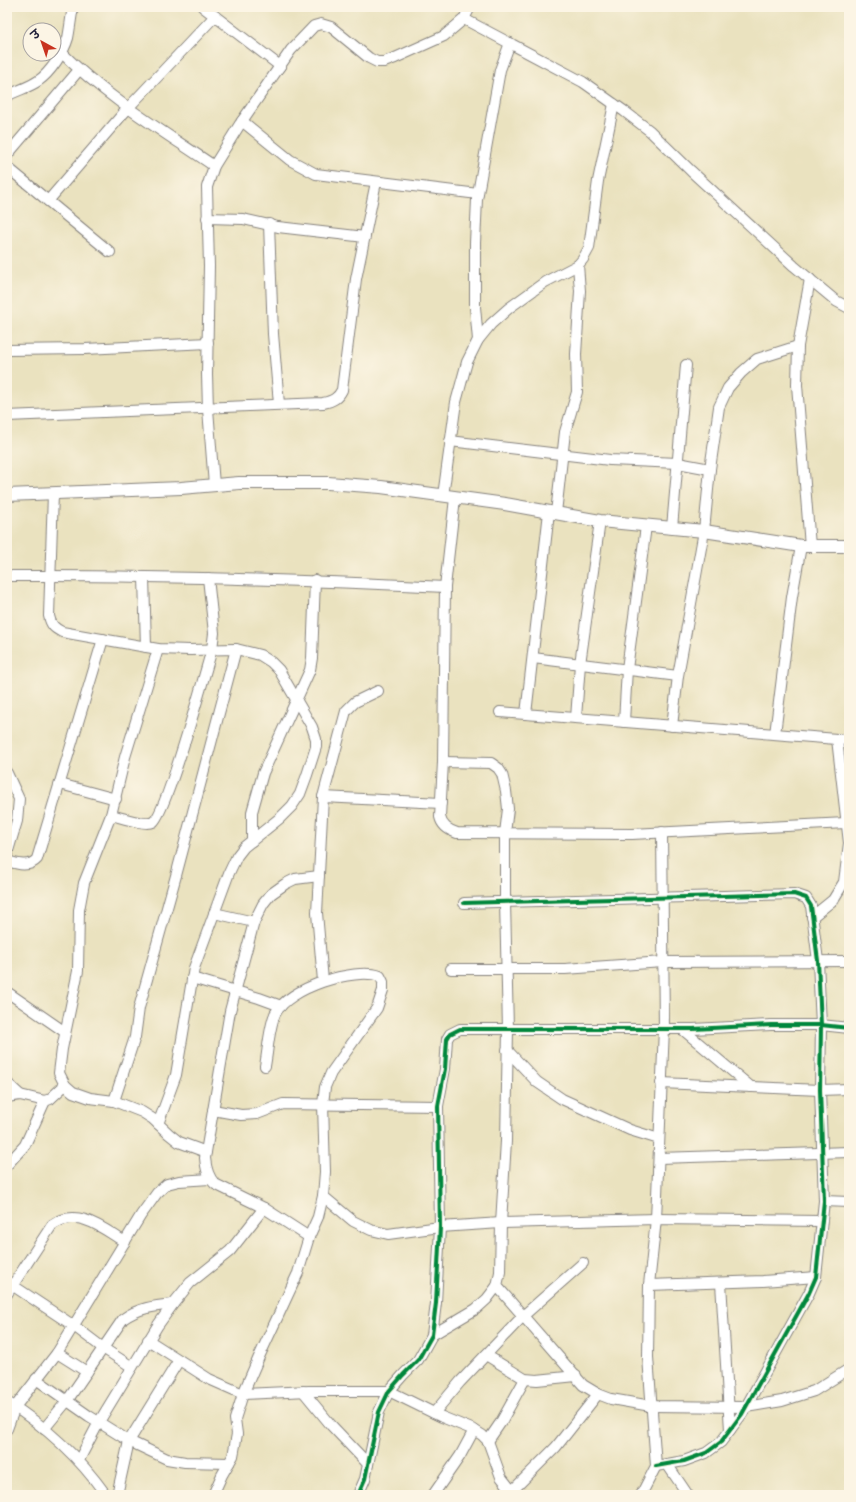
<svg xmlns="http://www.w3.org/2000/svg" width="856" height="1502" font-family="'Indie Flower','Playpen Sans Deva',sans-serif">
<rect width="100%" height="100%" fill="#fcf5e5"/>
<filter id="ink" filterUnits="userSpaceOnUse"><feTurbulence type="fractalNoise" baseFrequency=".025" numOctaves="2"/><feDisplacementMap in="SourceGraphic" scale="8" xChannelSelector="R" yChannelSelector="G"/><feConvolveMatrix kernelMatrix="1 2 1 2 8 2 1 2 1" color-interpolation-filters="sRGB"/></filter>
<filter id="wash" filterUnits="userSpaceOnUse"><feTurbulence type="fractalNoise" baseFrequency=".012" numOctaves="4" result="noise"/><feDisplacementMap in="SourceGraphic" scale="16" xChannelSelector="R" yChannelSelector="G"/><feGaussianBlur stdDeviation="0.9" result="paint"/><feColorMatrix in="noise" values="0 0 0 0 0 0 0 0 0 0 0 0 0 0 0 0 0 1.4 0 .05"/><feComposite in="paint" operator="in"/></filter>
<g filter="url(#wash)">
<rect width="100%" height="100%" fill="#eae2bf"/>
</g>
<g filter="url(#ink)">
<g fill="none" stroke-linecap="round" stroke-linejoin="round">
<g stroke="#86827d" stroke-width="12">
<g id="minor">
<polyline points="203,7 280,66"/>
<polyline points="464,19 583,82 624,111 650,131 691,171 794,266 836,301 849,308"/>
<path d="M61 52C106 97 161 130 214 166"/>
<path d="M7 96C17 90 28 88 38 81 50 73 64 52 68 38 70 28 71 17 73 7"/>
<polyline points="242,121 290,160 316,174 478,194"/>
<polyline points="7,155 79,70"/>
<polyline points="7,167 110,252"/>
<polyline points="48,201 128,108 215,16"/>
<polyline points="207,218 243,219 278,227 365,237"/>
<polyline points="269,224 273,334 279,404"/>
<polyline points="810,279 798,346 797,385 810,546"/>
<polyline points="478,340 475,307 475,243 477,199 500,70 510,43"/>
<polyline points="7,350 85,349 208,343"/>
<path d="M7 416 323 403C333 401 338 398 342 390L356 279 376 182"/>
<polyline points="450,441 610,460 678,463 710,469"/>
<polyline points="214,485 208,409 207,374 209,266 207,187 214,166 240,124 291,50 314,26 321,24 331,27 369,58 377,62 384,62 395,58 444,36 464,19 470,7"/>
<path d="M53 493 49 616C51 625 54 628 62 632L158 649 190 650 236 649 260 655 271 662 279 670 312 727 316 739V747L307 775 300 794 292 806 280 818 244 847 237 856 229 873 194 968 176 1075 158 1124"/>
<polyline points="443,496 456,402 467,362 478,340 491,324 509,308 545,282 578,265 583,259 589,248 598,181 614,104"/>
<path d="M455 498 445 587 443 762 440 817C442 826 448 830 457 833L632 834 846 823"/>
<polyline points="556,513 565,432 577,392 576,354 580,291 578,265"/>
<polyline points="672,528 686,365"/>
<path d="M7 576C153 575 299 580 445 587"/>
<polyline points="144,577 146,647"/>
<polyline points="158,649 125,757 111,815 84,883 79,910 78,971 62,1049 59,1073 65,1085 73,1092 90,1098 114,1101 142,1112 153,1119 169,1134 179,1142 206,1152"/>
<polyline points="533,658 678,676"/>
<polyline points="500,712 849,740"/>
<polyline points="526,714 549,512"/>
<polyline points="576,718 580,664 600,521"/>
<polyline points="624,722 627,669 646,526"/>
<polyline points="672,726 678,676 704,531 710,469 719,407 728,388 741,373 757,359 798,346"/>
<polyline points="775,734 792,597 801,546"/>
<polyline points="7,773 19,799 17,821 7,854"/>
<polyline points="60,784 116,799"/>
<polyline points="323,797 441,803"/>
<path d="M111 815C120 817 146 826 153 822 166 814 205 673 212 649L214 633 208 578"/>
<polyline points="252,841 252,812 263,773 310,670 312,658 315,580"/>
<path d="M7 861C17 864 29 868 37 859L103 639"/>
<polyline points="464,903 794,894 806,898 811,906 818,961 821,1025 820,1090 824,1201 816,1277 809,1293 742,1414 721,1442 706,1453 684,1461 656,1466"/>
<polyline points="214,913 254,922"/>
<polyline points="812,917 833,900 844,882 849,843 837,739"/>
<polyline points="451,969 565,969 663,962 849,961"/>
<polyline points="192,978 259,998 281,1006"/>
<polyline points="323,981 317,913 323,797 346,711 355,702 378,691"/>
<polyline points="7,992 65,1032"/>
<polyline points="682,1029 751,1087"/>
<polyline points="507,1050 537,1082 562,1099 630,1130 659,1139"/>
<polyline points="7,1083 20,1095"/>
<polyline points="661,1083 820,1090 849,1089"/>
<polyline points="7,1097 20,1095 45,1101 50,1099 65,1085"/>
<polyline points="114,1101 135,1037 139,1008 177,872 236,649"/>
<polyline points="213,1110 241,1115 257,1114 283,1104 438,1106"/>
<polyline points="659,1158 849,1152"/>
<polyline points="7,1165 25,1145 45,1101"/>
<polyline points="323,1196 353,1221 371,1230 388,1234 440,1227 501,1223 656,1219 821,1221"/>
<polyline points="824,1201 849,1202"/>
<path d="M309 1237 264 1208 215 1184C208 1177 206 1169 205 1158L230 1011 254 922 263 904 271 894 285 884 295 879 319 876"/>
<polyline points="721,1283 730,1430"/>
<polyline points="12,1285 74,1326 103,1348 132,1367"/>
<polyline points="649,1285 763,1281 816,1277"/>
<polyline points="497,1286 583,1385 598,1394 611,1399 651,1406 746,1407 782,1401 814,1391 849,1369"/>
<path d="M7 1294 52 1225C78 1207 102 1228 125 1242"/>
<polyline points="432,1335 476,1309 487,1299 497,1286 500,1272 501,1223 506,1141 508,1029 505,902 505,833 508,809 506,791 502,774 498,768 491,763 443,762"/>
<polyline points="148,1340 209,1379 243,1394 309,1391 389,1391 442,1417 474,1430 482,1435 488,1441 501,1477 512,1491"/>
<polyline points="57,1353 87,1372"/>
<polyline points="486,1355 525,1379 537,1380 576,1376"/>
<polyline points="36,1379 89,1416 129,1441 167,1459 185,1462 229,1463"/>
<polyline points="303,1391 331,1425 368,1464"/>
<path d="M7 1402C47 1427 79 1457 106 1495"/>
<polyline points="434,1413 460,1382 523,1316 583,1263"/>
<polyline points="7,1429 15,1407 57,1353 141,1215 157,1193 167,1184 179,1181 210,1179"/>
<path d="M44 1429 67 1401 123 1319C138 1308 154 1306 173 1304"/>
<polyline points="488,1441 501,1422 525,1379"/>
<polyline points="79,1460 99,1422 158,1325 173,1304 190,1283 230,1251 264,1208"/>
<polyline points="667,1464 688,1495"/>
<polyline points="117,1495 129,1441 179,1360"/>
<path d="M213 1495 222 1475 233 1456 237 1434 235 1419 243 1394 259 1357 298 1273 309 1237 318 1217 323 1196 325 1172 323 1104 325 1087 331 1073 377 1008 383 990V982L380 976C354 967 288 988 275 1014 269 1028 268 1050 265 1066"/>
<polyline points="358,1495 365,1479 379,1412 389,1391 403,1375 418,1360 432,1335 436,1303 440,1227 438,1106 445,1069 447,1039 450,1034 460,1029 693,1029 771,1025 821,1025 849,1028"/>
<polyline points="433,1495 460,1456 474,1430"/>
<polyline points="508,1495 556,1447 598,1394"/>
<polyline points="641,1495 656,1466 648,1357 649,1285 656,1219 664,1028 662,832"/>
</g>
</g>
<g stroke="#86827d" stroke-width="14">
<polyline id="tertiary" points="7,495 181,488 239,483 328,483 381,487 505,504 600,521 704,531 801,546 849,546"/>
</g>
<use href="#minor" stroke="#fff" stroke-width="10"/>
<use href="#tertiary" stroke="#fff" stroke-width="12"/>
<g stroke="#fcf5e5" stroke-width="6">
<g id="cycleway">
<polyline points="464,903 794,894 806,898 811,906 818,961 821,1025 820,1090 824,1201 816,1277 809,1293 742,1414 721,1442 706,1453 684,1461 656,1466"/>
<polyline points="358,1495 365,1479 379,1412 389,1391 403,1375 418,1360 432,1335 436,1303 440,1227 438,1106 445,1069 447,1039 450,1034 460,1029 693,1029 771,1025 821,1025 849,1028"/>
</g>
</g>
<use href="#cycleway" stroke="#00873e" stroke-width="4"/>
</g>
</g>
<rect width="856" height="1502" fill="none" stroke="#fcf5e5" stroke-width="24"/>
<g transform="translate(42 42) rotate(320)"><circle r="19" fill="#fcf5e5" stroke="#a5a1a1"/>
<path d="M0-3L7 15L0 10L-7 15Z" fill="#c8321e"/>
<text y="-6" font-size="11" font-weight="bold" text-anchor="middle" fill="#22223b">उ</text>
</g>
</svg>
